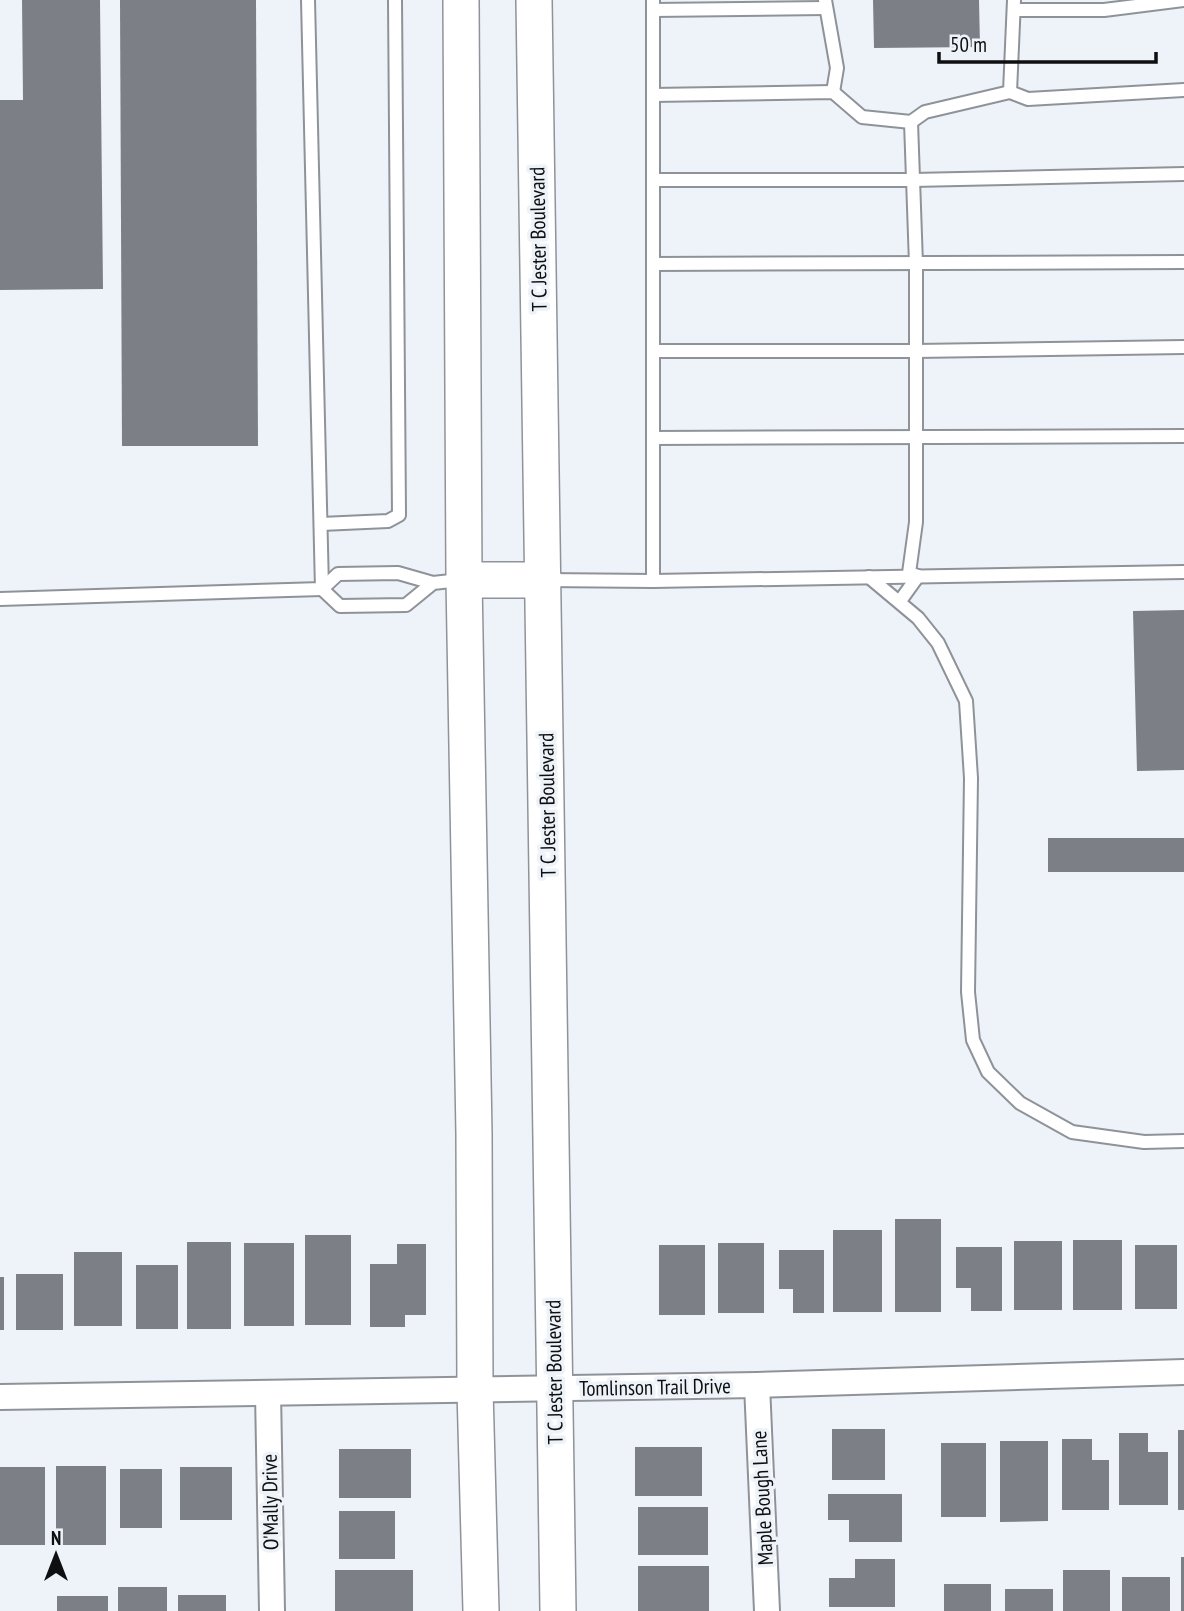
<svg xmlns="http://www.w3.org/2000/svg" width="1184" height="1611" font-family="'PT Sans Narrow',sans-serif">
<rect width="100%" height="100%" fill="#eef3f9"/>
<g fill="#7c8086">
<polygon points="22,0 100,0 103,289 0,290 0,100 23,100"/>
<polygon points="120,0 256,0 258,446 122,446"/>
<polygon points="873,0 979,0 980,47 874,48"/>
<polygon points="1184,610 1184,770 1137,771 1133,611"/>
<rect x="1048" y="838" width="136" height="34"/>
<rect x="895" y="1219" width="46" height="93"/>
<rect x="833" y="1230" width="49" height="82"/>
<rect x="305" y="1235" width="46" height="90"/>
<rect x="1073" y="1240" width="49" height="70"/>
<rect x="1014" y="1241" width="48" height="69"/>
<rect x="187" y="1242" width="44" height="87"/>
<rect x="244" y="1243" width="50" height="83"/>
<rect x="718" y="1243" width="46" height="70"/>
<polygon points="397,1244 426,1244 426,1315 405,1315 405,1327 370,1327 370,1264 397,1264"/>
<rect x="659" y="1245" width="46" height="70"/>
<rect x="1135" y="1245" width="42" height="64"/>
<polygon points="956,1247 1002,1247 1002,1311 971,1311 971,1288 956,1288"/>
<polygon points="779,1250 824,1250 824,1313 793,1313 793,1289 779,1289"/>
<rect x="74" y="1252" width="48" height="74"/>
<rect x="136" y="1265" width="42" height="64"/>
<rect x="16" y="1274" width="47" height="56"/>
<rect x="0" y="1277" width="4" height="53"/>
<rect x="832" y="1429" width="53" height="51"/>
<rect x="1178" y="1430" width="6" height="80"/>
<polygon points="1119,1433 1148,1433 1148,1452 1168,1452 1168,1505 1119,1505"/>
<polygon points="1062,1439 1092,1439 1092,1460 1109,1460 1109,1510 1062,1510"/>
<polygon points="1000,1441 1048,1441 1048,1521 1000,1522"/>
<rect x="941" y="1443" width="45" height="74"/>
<rect x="635" y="1447" width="67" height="49"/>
<rect x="339" y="1449" width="72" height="49"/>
<rect x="56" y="1466" width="50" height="79"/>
<rect x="0" y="1467" width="45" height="78"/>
<rect x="180" y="1467" width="52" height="53"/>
<rect x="120" y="1469" width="42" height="59"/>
<polygon points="828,1494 902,1494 902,1542 849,1542 849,1520 828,1520"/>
<rect x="638" y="1507" width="70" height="48"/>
<rect x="339" y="1511" width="56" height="48"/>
<rect x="1181" y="1557" width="3" height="54"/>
<polygon points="855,1559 895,1559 895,1607 829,1607 829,1578 855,1578"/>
<rect x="638" y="1566" width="71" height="45"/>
<rect x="335" y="1570" width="78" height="41"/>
<rect x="1063" y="1570" width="47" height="41"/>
<rect x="1122" y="1577" width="48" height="34"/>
<rect x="944" y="1584" width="47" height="27"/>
<rect x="118" y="1587" width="49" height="24"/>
<rect x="1005" y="1589" width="48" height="22"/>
<rect x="178" y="1595" width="48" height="16"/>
<rect x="57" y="1596" width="51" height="15"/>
</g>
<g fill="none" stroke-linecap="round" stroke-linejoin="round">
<g stroke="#8f9399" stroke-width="16">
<g id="service">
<polyline points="653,0 653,581"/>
<polyline points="825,0 837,68 833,92"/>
<polyline points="653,10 826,8"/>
<polyline points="1014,10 1104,10 1184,0"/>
<polyline points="1010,92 1014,0"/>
<polyline points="653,95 833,92 862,117 911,122 925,112 1010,92 1028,99 1184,90"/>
<polyline points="653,180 913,180 1184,174"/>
<polyline points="653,264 1184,262"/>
<polyline points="653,351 916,351 1184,347"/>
<polyline points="653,438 1184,436"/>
<polyline points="321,524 388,521 399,515 395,0"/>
<polyline points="869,577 918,618 938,643 966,701 971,778 968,992 973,1040 988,1072 1020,1103 1072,1132 1144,1142 1184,1141"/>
<polyline points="544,580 653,581 1184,572"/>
<polyline points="433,583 406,605 340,606 322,589 338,574 398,573 433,583 460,580"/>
<polyline points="0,599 322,589 308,0"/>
<polyline points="900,601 918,576 909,573 916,522 916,264 911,122"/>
</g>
</g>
<g stroke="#8f9399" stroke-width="28">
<g id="minor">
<polyline points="757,1385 767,1611"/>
<polyline points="268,1393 272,1611"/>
<polyline points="0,1397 757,1385 1184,1372"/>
</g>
</g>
<g stroke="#8f9399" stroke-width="38">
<g id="secondary">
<polyline points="461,0 464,580 474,1134 475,1390 481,1611"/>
<polyline points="534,0 558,1611"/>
<polyline points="464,580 544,580"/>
</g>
</g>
<use href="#service" stroke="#fff" stroke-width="12"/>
<use href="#minor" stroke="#fff" stroke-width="24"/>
<use href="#secondary" stroke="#fff" stroke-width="35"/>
</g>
<g text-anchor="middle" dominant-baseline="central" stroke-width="7" stroke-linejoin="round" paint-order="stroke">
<g font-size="21" fill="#0e0f11" stroke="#eef3f9">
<text transform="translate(538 239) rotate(-91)">T C Jester Boulevard</text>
<text transform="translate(547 805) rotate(-91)">T C Jester Boulevard</text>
<text transform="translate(554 1372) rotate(-91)">T C Jester Boulevard</text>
<text transform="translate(655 1387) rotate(-1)">Tomlinson Trail Drive</text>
<text transform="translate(762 1498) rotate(-93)">Maple Bough Lane</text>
<text transform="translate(270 1502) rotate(-91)">O'Mally Drive</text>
</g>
</g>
<g transform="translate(56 1555)" stroke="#eef3f9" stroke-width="5" paint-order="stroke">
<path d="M0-5L12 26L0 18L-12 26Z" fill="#0e0f11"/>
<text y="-10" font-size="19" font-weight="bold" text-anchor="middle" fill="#0e0f11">N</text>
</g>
<path d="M939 52v10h217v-10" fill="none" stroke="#0e0f11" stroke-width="3.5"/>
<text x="950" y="52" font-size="21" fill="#0e0f11" stroke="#eef3f9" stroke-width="5" paint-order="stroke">50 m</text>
</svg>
